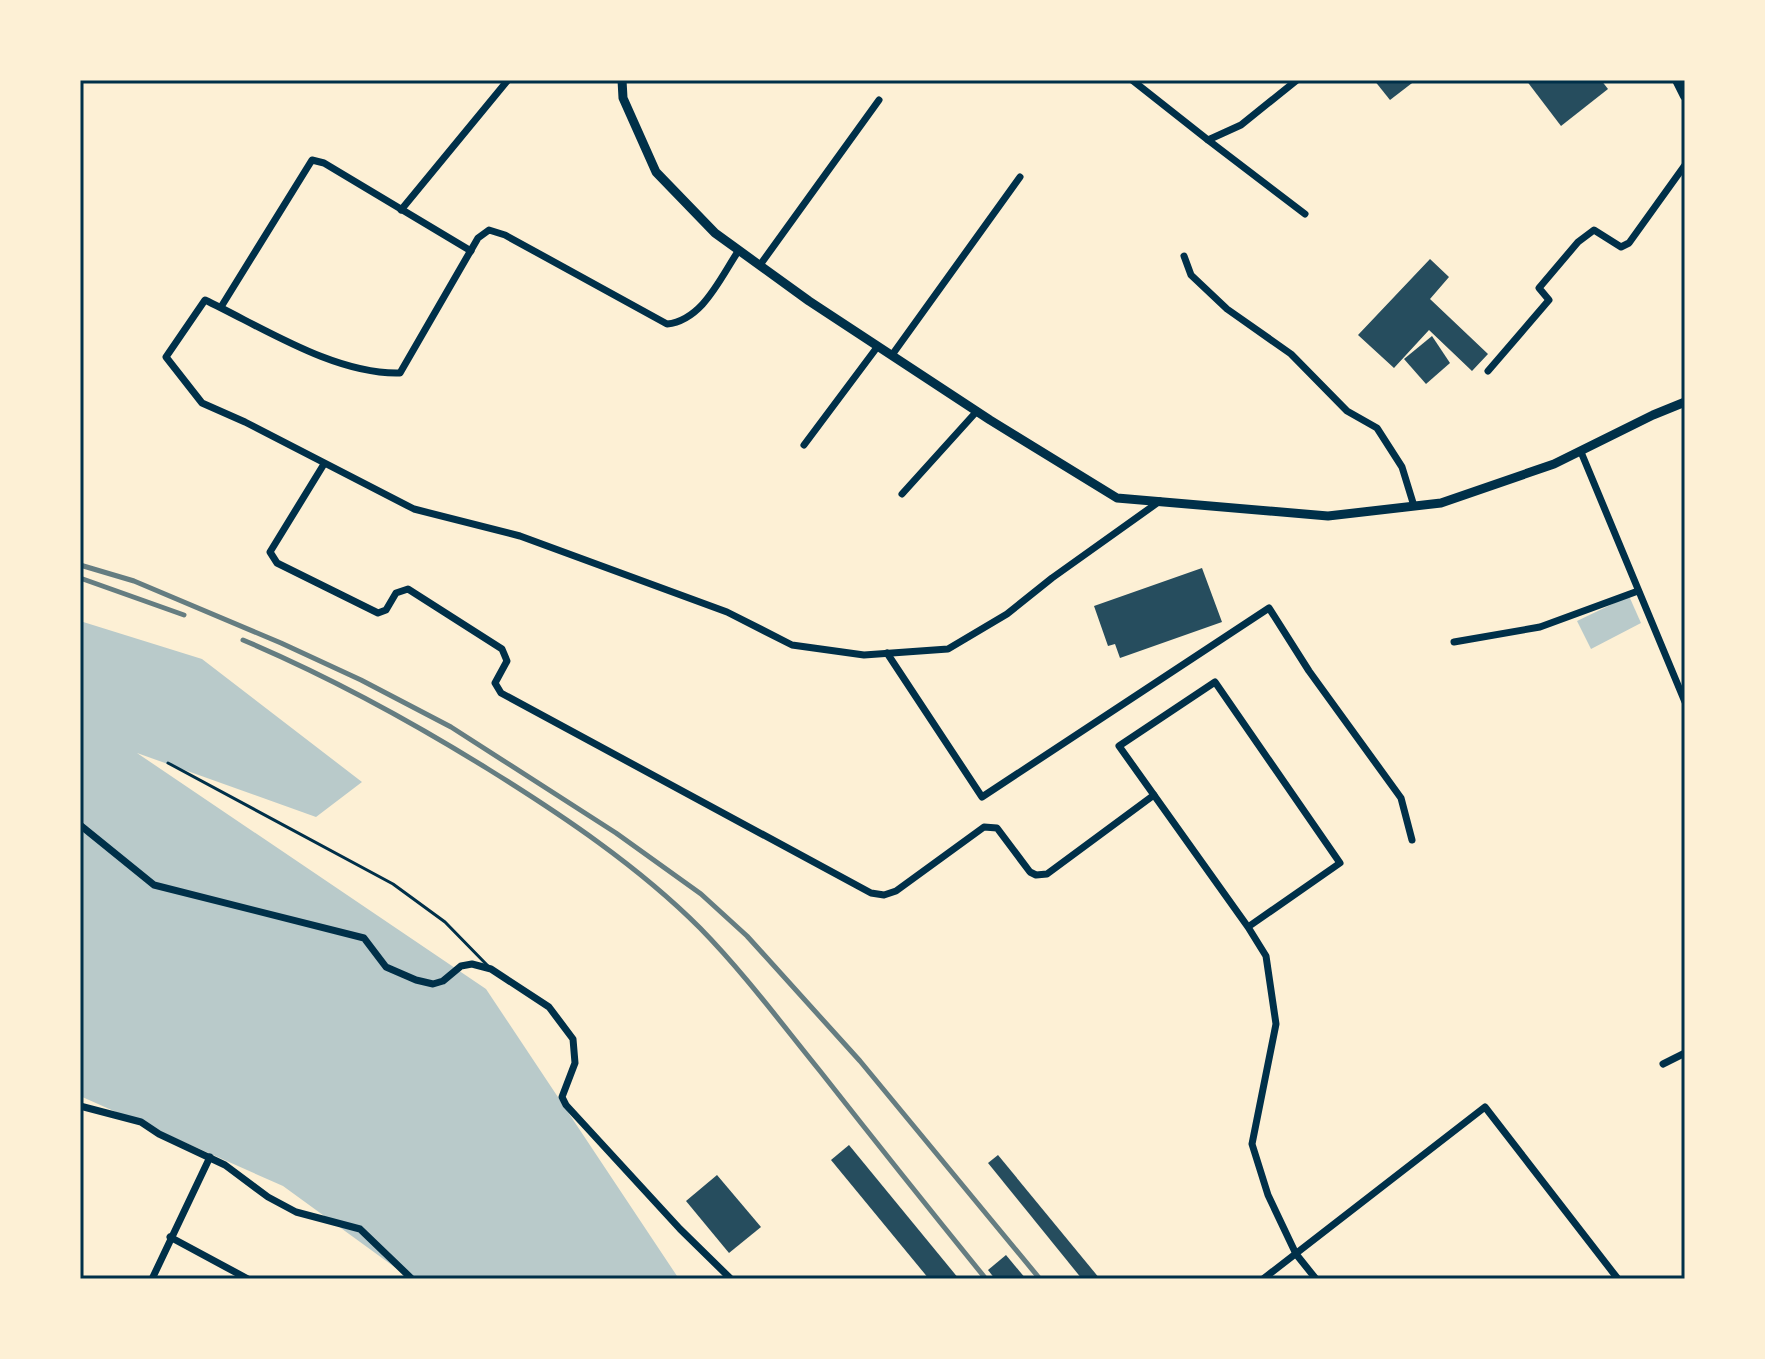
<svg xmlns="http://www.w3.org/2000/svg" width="1765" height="1359" font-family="'Work Sans',sans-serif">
<rect width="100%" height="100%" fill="#fdf0d5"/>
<g fill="#b9caca">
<polygon points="1629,596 1641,623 1591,649 1577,621"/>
<polygon points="80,621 202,659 362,782 316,817 137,753 486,989 679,1279 411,1279 283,1186 80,1096"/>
</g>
<g fill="#264d5e">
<polygon points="1374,80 1416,80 1390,100"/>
<polygon points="1526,80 1601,80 1608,89 1561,126"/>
<polygon points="1430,259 1449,277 1430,299 1488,354 1472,371 1429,330 1394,368 1358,335"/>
<polygon points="1432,336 1450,363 1426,384 1404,359"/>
<polygon points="1202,568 1222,622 1120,658 1115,644 1108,646 1094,606"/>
<polygon points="849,1145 959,1279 929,1279 831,1160"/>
<polygon points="998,1155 1100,1279 1082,1279 988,1163"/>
<polygon points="717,1175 761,1227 729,1253 686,1201"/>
<polygon points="1006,1255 1026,1279 995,1279 988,1270"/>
</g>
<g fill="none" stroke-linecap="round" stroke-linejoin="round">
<polyline stroke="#003049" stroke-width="3" points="168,763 393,884 445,922 489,967"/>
<g stroke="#003049" stroke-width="7">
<polyline points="1132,80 1208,140 1241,125 1297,80"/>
<polyline points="1208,140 1305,214"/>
<polyline points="401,210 508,80"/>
<path d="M739 250C720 278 703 320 667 324L505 235 489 230 478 238 400 373C335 375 262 327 205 300L166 357 202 403 245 422 414 509 520 536 727 612 792 645 864 655 948 649 1007 614 1052 578 1160 501"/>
<polyline points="1184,256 1191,275 1227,309 1291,354 1347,411 1377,428 1402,467 1414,506"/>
<polyline points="760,265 879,100"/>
<polyline points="221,307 312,160 324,163 471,251"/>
<polyline points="892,355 1020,177"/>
<polyline points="1488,371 1549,300 1539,288 1578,242 1594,230 1621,247 1629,243 1685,165"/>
<polyline points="804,445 878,346"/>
<polyline points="1581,452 1685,702"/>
<polyline points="324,464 270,552 277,563 378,613 386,610 396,593 408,589 502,649 507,661 495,683 501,693 871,893 884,895 896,891 984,827 997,828 1030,872 1036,875 1047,874 1154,795"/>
<polyline points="902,494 977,411"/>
<polyline points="1454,642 1540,627 1638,591"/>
<polyline points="887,653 982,797 1269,608 1309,671 1401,798 1412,840"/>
<polyline points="80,825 154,885 364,938 386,967 416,980 433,984 443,981 461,966 472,964 491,969 549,1007 573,1039 575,1063 562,1097 566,1105 680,1229 731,1279"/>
<polyline points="1248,927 1340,863 1215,682 1119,746 1248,927 1266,956 1276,1024 1252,1144 1268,1195 1296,1254 1316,1279"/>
<polyline points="1663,1064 1685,1053"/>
<polyline points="80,1106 141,1122 159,1134 225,1165 268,1197 296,1212 360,1229 412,1279"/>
<polyline points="170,1237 248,1279"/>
<polyline points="152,1279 210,1157"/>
<polyline points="1263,1279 1485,1107 1618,1279"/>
</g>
<polyline stroke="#003049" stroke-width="9" points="622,80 623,98 656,172 715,233 809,301 990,420 1117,498 1328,516 1441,503 1554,464 1653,415 1685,402"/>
<polyline stroke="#003049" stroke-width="10" points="1677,80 1685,96"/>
<g stroke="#657d81" stroke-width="5">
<polyline points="80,565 134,581 281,643 361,680 451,727 616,833 701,894 747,936 860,1061 1040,1279"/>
<polyline points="80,578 184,615"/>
<path d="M243 640C328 676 409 720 488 769 562 815 638 866 700 928 744 973 781 1023 820 1071 875 1141 930 1210 986 1279"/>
</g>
</g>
<rect width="1765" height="1359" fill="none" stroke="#fdf0d5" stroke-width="164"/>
<rect x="82" y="82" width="1601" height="1195" fill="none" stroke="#003049" stroke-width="3"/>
</svg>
